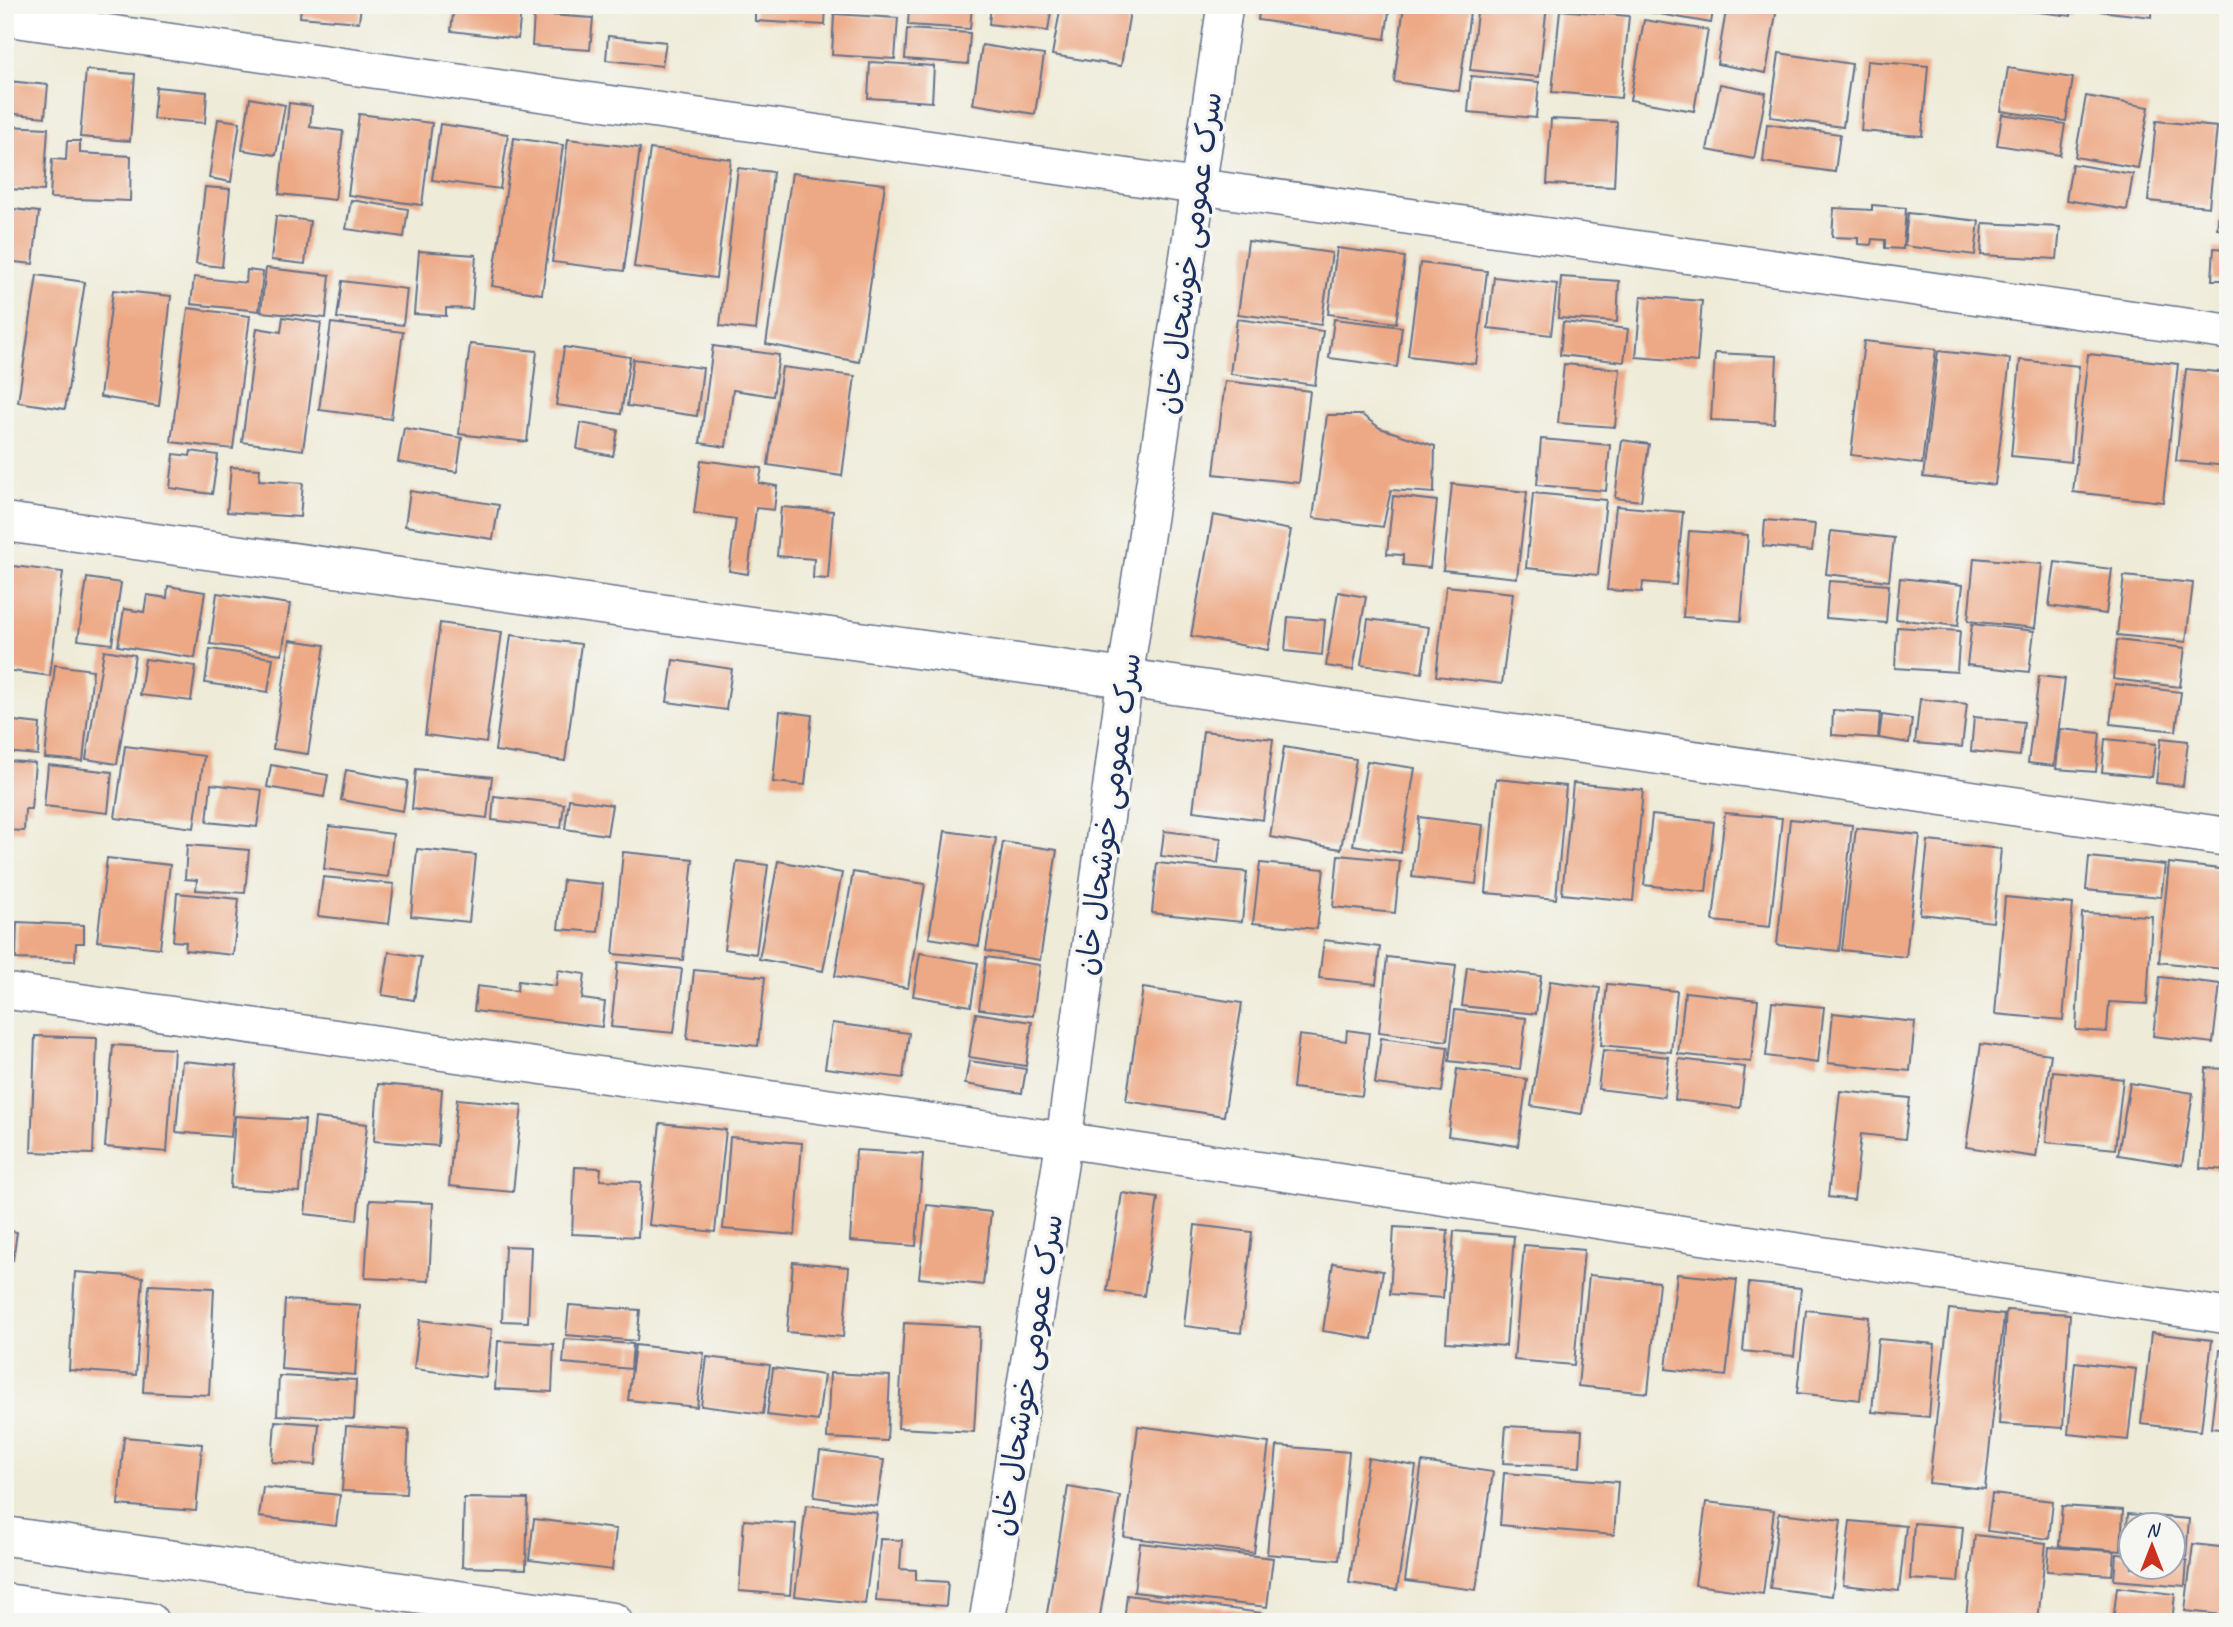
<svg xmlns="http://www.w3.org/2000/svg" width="2233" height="1627" font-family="Caveat,'Playpen Sans Arabic',sans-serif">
<rect width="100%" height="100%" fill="#f6f6f2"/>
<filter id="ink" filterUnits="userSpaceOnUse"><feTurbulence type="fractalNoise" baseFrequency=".0143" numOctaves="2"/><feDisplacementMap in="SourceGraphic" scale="14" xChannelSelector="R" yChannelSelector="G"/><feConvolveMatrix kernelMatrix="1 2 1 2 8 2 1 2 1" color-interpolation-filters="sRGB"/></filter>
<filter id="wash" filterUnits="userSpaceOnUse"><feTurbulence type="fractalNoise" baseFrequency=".00686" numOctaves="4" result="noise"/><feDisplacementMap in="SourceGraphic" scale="28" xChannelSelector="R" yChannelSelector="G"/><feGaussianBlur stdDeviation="1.57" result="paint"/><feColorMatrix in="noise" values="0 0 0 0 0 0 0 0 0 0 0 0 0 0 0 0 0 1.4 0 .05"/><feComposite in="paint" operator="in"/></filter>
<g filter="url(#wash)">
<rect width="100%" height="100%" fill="#eeebd8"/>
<g id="blocks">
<g fill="#eda985">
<polygon points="301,5 361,5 359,22 300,17"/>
<polygon points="454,5 492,5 521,9 518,39 451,31"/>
<polygon points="755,5 826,5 825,25 755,21"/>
<polygon points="854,5 897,5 897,9 854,7"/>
<polygon points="909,5 972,5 970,29 908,25"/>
<polygon points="991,5 1052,5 1048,31 989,24"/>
<polygon points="1061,5 1095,5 1130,11 1121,66 1052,55"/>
<polygon points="1260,5 1390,5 1385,39 1258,20"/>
<polygon points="1404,5 1471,5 1459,91 1394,82"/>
<polygon points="1478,5 1547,5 1539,77 1470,70"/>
<polygon points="1638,5 1714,5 1711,23 1637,10"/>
<polygon points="1727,5 1762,5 1777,8 1766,73 1717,64"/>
<polygon points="2006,5 2072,5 2071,16 2005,8"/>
<polygon points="2100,5 2152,5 2151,17 2100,11"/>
<polygon points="1560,10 1629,16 1621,98 1552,92"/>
<polygon points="534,14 593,18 590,50 532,46"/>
<polygon points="834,14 898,18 895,59 832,55"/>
<polygon points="1644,20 1708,30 1694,111 1630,100"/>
<polygon points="907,29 970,33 968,64 905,59"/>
<polygon points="608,36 666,42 662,66 606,60"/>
<polygon points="982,45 1044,55 1035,114 973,104"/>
<polygon points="1779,53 1852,64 1843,127 1770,117"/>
<polygon points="1867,61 1928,66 1922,136 1861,131"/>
<polygon points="870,62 934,66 932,102 868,98"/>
<polygon points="5,64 9,64 8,81 48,85 45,117 5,113"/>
<polygon points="2008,68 2073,78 2066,121 2001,111"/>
<polygon points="86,70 135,74 130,141 80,137"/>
<polygon points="1471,76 1539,82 1536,118 1468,112"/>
<polygon points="1720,84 1766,93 1754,159 1707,150"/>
<polygon points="156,87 207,92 205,123 153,119"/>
<polygon points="2086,96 2149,107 2138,168 2075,157"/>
<polygon points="250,98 285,105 276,155 242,150"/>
<polygon points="289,103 312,106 310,127 343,131 335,200 279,194"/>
<polygon points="359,114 432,123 422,205 348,195"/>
<polygon points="2002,114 2065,124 2060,155 1997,145"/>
<polygon points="218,119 240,122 231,182 209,178"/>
<polygon points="1551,119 1617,122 1614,187 1547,184"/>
<polygon points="2156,121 2217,127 2209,207 2148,201"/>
<polygon points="440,124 508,134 500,189 432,180"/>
<polygon points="1767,124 1840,134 1835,172 1763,162"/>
<polygon points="5,126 48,128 44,191 8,189 9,172 5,172"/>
<polygon points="514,138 563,145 542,294 492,286"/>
<polygon points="568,139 640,148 624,271 552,262"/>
<polygon points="67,141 80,141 80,153 131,156 130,201 50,198 52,159 66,160"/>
<polygon points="650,149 731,159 716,278 634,267"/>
<polygon points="2226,150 2228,151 2228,230 2217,229"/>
<polygon points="2072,164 2133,174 2127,210 2066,200"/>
<polygon points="738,168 773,172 756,330 720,326"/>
<polygon points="792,173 885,184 859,362 766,344"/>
<polygon points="205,187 230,189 222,267 196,264"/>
<polygon points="351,200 408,209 404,237 346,229"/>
<polygon points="1872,205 1906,208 1903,249 1885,248 1885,240 1872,239 1871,245 1858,244 1858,238 1832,237 1834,208 1872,210"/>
<polygon points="5,208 39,212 33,264 5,261"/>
<polygon points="1908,213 1979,221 1975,255 1904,246"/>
<polygon points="276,216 310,221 305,264 271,260"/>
<polygon points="1983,223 2060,227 2057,259 1981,255"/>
<polygon points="1248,241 1332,253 1321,325 1238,314"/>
<polygon points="1337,248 1405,257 1396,323 1328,314"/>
<polygon points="2214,248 2228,249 2228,280 2212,280"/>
<polygon points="419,251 476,255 472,309 446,308 446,316 414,314"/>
<polygon points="1420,263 1487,271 1476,364 1408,356"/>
<polygon points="266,268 330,275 326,318 261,312"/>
<polygon points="247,270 263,272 259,311 191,304 194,277 246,283"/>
<polygon points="37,275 85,282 65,409 18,402"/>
<polygon points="1494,277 1557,284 1551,335 1488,328"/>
<polygon points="1561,277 1619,281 1617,322 1558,318"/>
<polygon points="342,281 407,289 403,325 337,318"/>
<polygon points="113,290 171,296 159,406 100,397"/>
<polygon points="5,291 13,292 6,327 5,327"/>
<polygon points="1641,296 1702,301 1697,362 1636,357"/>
<polygon points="188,308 250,316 233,449 171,442"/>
<polygon points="283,317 321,323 303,450 242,442 257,328 281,332"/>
<polygon points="1237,319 1323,331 1315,385 1230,374"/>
<polygon points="1334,319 1402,327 1397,367 1329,358"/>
<polygon points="1563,322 1628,329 1624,362 1560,355"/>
<polygon points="331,323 403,332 391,419 319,410"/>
<polygon points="1864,341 1936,349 1922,464 1851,455"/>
<polygon points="470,344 537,351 527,442 459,434"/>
<polygon points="713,346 779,355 773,396 733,390 726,447 700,443"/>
<polygon points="564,347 630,357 621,414 556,405"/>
<polygon points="1938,351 2010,359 1995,485 1923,477"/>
<polygon points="1715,353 1777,356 1774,423 1711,420"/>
<polygon points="2088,354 2178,364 2163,502 2073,492"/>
<polygon points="633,359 703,368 697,416 627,406"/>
<polygon points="2020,360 2079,366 2071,462 2011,456"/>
<polygon points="1564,364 1620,369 1615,427 1558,423"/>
<polygon points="782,367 855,376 842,476 768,465"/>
<polygon points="2186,369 2228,373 2228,466 2176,461"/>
<polygon points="1225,381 1310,391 1299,483 1214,474"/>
<polygon points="1327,415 1362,415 1380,428 1435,446 1434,493 1391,490 1383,527 1313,518"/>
<polygon points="581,423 618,430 613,456 577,449"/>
<polygon points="404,428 462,438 457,472 398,462"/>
<polygon points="1541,439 1610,445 1606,491 1537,485"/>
<polygon points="1622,440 1649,444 1641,501 1615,498"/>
<polygon points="191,451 218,455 212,494 170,488 174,454 190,456"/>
<polygon points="701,460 762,468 759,483 777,486 774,510 756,508 748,574 729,571 736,519 694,513"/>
<polygon points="231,467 260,469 259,480 303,483 300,517 227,512"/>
<polygon points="1452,484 1527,492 1517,578 1443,570"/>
<polygon points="410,491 499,505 493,539 405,526"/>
<polygon points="1533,493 1606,500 1598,575 1526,568"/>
<polygon points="1393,496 1437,501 1430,568 1403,565 1403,555 1387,554"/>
<polygon points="1616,506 1683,512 1676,585 1643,582 1642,592 1607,590"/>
<polygon points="781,507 833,511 828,579 813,578 814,559 777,556"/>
<polygon points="1213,515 1291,530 1268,650 1191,636"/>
<polygon points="1765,520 1815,524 1812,551 1763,546"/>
<polygon points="1689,531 1748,535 1741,621 1683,617"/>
<polygon points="1831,531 1894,538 1889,581 1826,574"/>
<polygon points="1974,558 2042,564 2035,628 1968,621"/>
<polygon points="2055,562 2112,569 2106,614 2049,606"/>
<polygon points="5,565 63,572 50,676 5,670"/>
<polygon points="2124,576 2193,583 2186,642 2117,635"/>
<polygon points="87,578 121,583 112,644 78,640"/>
<polygon points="1900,578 1963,585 1958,626 1896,619"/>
<polygon points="1829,581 1889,585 1886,623 1826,618"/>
<polygon points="168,586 205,592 195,658 118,646 124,609 144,612 147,595 167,598"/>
<polygon points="1446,586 1513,593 1502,684 1436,676"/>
<polygon points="1338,592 1366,597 1353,670 1326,666"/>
<polygon points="217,593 290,604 282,654 210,644"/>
<polygon points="1288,617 1325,620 1322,655 1285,651"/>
<polygon points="1368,619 1429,627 1422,673 1361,665"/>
<polygon points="440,623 502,632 486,743 425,735"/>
<polygon points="1972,624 2034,631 2029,672 1967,665"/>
<polygon points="1897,627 1960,631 1957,672 1895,668"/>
<polygon points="511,635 581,644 565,761 495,751"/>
<polygon points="290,640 325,645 308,754 273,749"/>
<polygon points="2117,640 2185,648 2180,687 2113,679"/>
<polygon points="210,649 273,658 268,692 205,683"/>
<polygon points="104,650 135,655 117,764 86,759"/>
<polygon points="145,659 196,666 191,701 140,695"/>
<polygon points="673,660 732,669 726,710 667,702"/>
<polygon points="55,665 93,670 83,761 45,758"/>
<polygon points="2039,676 2065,679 2054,766 2028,763"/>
<polygon points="2115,684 2181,692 2176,731 2110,724"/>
<polygon points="1920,699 1967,704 1962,747 1915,743"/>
<polygon points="1833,710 1880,713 1878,738 1832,735"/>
<polygon points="780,711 812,715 805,785 773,782"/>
<polygon points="1882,715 1912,719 1909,743 1879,738"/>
<polygon points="1974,717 2024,722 2020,756 1971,751"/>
<polygon points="5,720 40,724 38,755 5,752"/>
<polygon points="2060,729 2100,733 2096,772 2056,769"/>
<polygon points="1203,731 1273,739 1263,820 1193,811"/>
<polygon points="2161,738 2188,741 2183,786 2156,783"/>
<polygon points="2105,739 2156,744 2152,777 2102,772"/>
<polygon points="125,746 204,756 194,828 115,818"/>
<polygon points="1284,747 1356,759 1341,849 1270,837"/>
<polygon points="5,755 9,756 9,761 35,763 31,809 25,809 24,831 5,830"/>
<polygon points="1367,761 1415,768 1401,853 1353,845"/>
<polygon points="48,765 112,772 108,813 44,806"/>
<polygon points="271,765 328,775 324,797 267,787"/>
<polygon points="416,769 492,777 487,818 412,809"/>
<polygon points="346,770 408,781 403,811 341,800"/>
<polygon points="1496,779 1566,786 1556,899 1486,893"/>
<polygon points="1573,783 1643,790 1633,901 1562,894"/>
<polygon points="211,784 262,790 257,827 207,822"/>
<polygon points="494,796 564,804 561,828 492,820"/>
<polygon points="569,799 612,805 607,835 565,829"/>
<polygon points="1725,813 1782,818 1770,927 1713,921"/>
<polygon points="1652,815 1714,822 1706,892 1644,885"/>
<polygon points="1419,817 1483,825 1476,884 1412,877"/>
<polygon points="1790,819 1852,825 1839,951 1777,945"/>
<polygon points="329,826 393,834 388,877 324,869"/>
<polygon points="1856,828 1920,835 1906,957 1842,950"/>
<polygon points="945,831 996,838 979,946 929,938"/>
<polygon points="1164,831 1221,838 1218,863 1161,856"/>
<polygon points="1928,841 2001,849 1993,922 1920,914"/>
<polygon points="1003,842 1057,850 1040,960 986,951"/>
<polygon points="187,845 249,850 245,893 196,890 197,880 185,879"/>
<polygon points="417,849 476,855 469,922 411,916"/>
<polygon points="623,852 693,859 683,960 613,954"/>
<polygon points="1338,855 1400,861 1395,913 1333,907"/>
<polygon points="2089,857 2165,865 2161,897 2086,890"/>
<polygon points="107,858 170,865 160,948 97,941"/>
<polygon points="737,861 768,865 756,954 724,949"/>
<polygon points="778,861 842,873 823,971 759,959"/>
<polygon points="1157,863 1247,872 1242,922 1152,913"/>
<polygon points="1260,863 1324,869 1317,929 1253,923"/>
<polygon points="2169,863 2228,870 2228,930 2223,969 2159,962"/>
<polygon points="853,872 925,884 908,988 835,976"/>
<polygon points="323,877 394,884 389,924 318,916"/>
<polygon points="563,880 603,884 598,932 558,929"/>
<polygon points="177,893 239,899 233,955 185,950 186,942 173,941"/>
<polygon points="2005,897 2073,904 2063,1020 1995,1014"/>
<polygon points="2082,913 2152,916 2147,1004 2109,1002 2107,1032 2076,1030"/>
<polygon points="17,922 84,925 84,943 76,943 75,961 16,959"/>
<polygon points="1324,940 1380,947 1376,984 1319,978"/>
<polygon points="389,952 421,957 414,1000 382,995"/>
<polygon points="920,953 978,963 971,1006 913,996"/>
<polygon points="986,957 1040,965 1033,1016 979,1009"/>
<polygon points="1387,957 1456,965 1447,1041 1379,1032"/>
<polygon points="618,962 682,969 674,1033 611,1027"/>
<polygon points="1467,967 1541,976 1536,1014 1462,1006"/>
<polygon points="558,970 585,974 582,999 605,1002 602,1027 474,1011 477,986 517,991 518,981 556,986"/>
<polygon points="694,970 765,977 758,1046 687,1039"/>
<polygon points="2160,977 2220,984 2213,1043 2153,1036"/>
<polygon points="1550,981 1600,988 1582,1114 1531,1106"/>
<polygon points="1607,984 1677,991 1671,1052 1601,1045"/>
<polygon points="1143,988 1242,1003 1224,1116 1126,1101"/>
<polygon points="1685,992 1758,1000 1751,1062 1678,1054"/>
<polygon points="1772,1002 1824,1007 1818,1063 1766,1056"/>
<polygon points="1455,1010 1526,1018 1520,1069 1449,1061"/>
<polygon points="976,1013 1032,1022 1026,1066 969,1057"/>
<polygon points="1833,1013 1915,1022 1910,1071 1828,1063"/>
<polygon points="832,1023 909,1033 903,1078 825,1068"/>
<polygon points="1347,1030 1369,1033 1362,1096 1293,1088 1299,1035 1346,1041"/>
<polygon points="35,1036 97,1038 93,1154 31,1152"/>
<polygon points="1381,1038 1448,1047 1442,1092 1375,1084"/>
<polygon points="1981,1044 2051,1054 2036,1157 1966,1147"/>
<polygon points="113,1045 174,1049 167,1152 105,1147"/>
<polygon points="1603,1050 1669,1057 1664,1097 1598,1089"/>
<polygon points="1679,1059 1745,1067 1740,1108 1675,1100"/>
<polygon points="182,1061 237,1066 231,1137 176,1132"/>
<polygon points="969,1061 1026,1069 1022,1093 965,1084"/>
<polygon points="2206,1068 2228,1069 2228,1170 2200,1168"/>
<polygon points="1457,1069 1527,1079 1518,1146 1448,1136"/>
<polygon points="2053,1071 2123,1079 2115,1149 2046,1142"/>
<polygon points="2130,1083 2193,1093 2182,1165 2118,1155"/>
<polygon points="378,1084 442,1089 438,1146 374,1141"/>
<polygon points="1840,1091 1910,1098 1905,1139 1861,1134 1854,1200 1828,1197"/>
<polygon points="457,1099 522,1105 513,1192 449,1186"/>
<polygon points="235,1116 305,1120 300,1192 230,1188"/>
<polygon points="315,1118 367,1124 357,1220 305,1214"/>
<polygon points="660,1123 726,1130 715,1232 649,1225"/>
<polygon points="730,1137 802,1143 795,1235 723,1229"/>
<polygon points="856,1150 923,1154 916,1246 850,1241"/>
<polygon points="575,1167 601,1168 600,1180 641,1182 638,1237 572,1234"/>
<polygon points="1122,1193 1158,1198 1144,1296 1107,1291"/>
<polygon points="370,1200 433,1203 429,1281 365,1278"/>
<polygon points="927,1205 991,1212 983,1285 919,1278"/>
<polygon points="1195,1225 1252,1232 1241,1333 1184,1326"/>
<polygon points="1394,1227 1448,1230 1443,1298 1390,1294"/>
<polygon points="5,1230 17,1232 13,1260 5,1259"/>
<polygon points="1454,1231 1514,1236 1506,1346 1446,1342"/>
<polygon points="1524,1245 1584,1250 1574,1365 1514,1360"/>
<polygon points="505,1246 531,1247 528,1322 502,1321"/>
<polygon points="793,1262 849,1267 843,1337 787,1332"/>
<polygon points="1333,1263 1383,1271 1372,1339 1323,1331"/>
<polygon points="75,1272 143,1277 136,1375 69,1370"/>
<polygon points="1677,1274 1737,1280 1726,1376 1666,1369"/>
<polygon points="1589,1275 1659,1282 1648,1393 1578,1386"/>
<polygon points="1749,1283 1801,1288 1794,1356 1743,1351"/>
<polygon points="149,1285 214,1288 209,1395 143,1392"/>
<polygon points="285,1300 360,1305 355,1375 281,1369"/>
<polygon points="569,1305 640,1310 637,1341 566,1335"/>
<polygon points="1949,1309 2004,1315 1985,1489 1929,1483"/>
<polygon points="1806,1310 1869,1317 1860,1400 1797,1393"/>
<polygon points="2006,1310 2070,1314 2063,1428 1999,1424"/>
<polygon points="420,1320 492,1329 486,1378 414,1369"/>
<polygon points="904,1323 980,1327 974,1432 898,1428"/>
<polygon points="2151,1333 2212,1340 2201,1431 2141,1424"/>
<polygon points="565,1339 633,1344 631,1369 563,1363"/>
<polygon points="1878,1339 1935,1344 1929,1417 1872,1412"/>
<polygon points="498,1341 554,1344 552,1392 495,1389"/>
<polygon points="635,1345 704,1353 697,1407 628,1400"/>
<polygon points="2220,1350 2228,1350 2228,1430 2211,1428"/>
<polygon points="707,1357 770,1365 763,1414 701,1406"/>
<polygon points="2075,1362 2136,1369 2128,1440 2068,1434"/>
<polygon points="773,1368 824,1375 818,1421 767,1415"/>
<polygon points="830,1373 890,1376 887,1441 827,1438"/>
<polygon points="279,1376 356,1380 354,1419 277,1415"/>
<polygon points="275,1421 319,1424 316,1465 272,1462"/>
<polygon points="346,1426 409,1430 406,1494 342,1491"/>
<polygon points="1138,1426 1269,1443 1254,1553 1124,1537"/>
<polygon points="1506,1426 1582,1430 1580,1467 1503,1463"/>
<polygon points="124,1437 202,1444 196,1511 118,1505"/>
<polygon points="1277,1446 1349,1452 1339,1560 1267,1554"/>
<polygon points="820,1451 884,1460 877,1506 814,1497"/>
<polygon points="1368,1458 1416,1466 1397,1590 1349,1583"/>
<polygon points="1422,1462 1493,1472 1476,1590 1405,1581"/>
<polygon points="1504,1473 1618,1482 1614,1535 1500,1525"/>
<polygon points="263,1487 340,1495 336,1526 259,1517"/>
<polygon points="1068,1487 1120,1496 1099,1622 1060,1622 1046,1619"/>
<polygon points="1992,1494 2053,1501 2049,1539 1987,1531"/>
<polygon points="464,1498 528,1499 526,1569 462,1567"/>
<polygon points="1706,1502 1774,1510 1763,1594 1695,1585"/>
<polygon points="806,1505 877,1513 865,1604 795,1596"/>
<polygon points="2062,1506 2123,1510 2121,1551 2059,1546"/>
<polygon points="1779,1513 1841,1520 1832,1596 1770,1588"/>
<polygon points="2128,1514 2189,1519 2186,1557 2174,1556 2174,1526 2132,1526 2132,1553 2125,1553"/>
<polygon points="534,1519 616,1529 612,1570 529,1560"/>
<polygon points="744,1520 796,1524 790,1595 739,1591"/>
<polygon points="1850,1521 1906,1526 1899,1591 1843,1585"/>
<polygon points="1914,1523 1963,1527 1958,1582 1910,1579"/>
<polygon points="1975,1535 2046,1543 2038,1622 2007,1622 1966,1617"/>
<polygon points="880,1539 902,1540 900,1569 916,1570 916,1580 948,1582 946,1606 876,1601"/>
<polygon points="1140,1543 1273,1558 1267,1607 1134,1592"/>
<polygon points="2193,1544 2228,1548 2228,1588 2224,1615 2185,1611"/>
<polygon points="2049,1547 2114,1551 2112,1575 2047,1571"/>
<polygon points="2116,1554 2132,1555 2132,1568 2174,1568 2174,1559 2187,1560 2185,1586 2114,1580"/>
<polygon points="2117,1587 2175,1594 2172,1622 2113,1622"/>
<polygon points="1127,1595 1262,1613 1260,1622 1124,1622"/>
</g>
</g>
</g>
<g filter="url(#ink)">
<use href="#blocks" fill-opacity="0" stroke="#657189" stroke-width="2"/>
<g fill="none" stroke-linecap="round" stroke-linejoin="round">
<g stroke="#657189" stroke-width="38">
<g id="minor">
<polyline points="5,18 2228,332"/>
<polyline points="5,991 1064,1140 2228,1316"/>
<polyline points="987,1622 1064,1140 1125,678 1225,5"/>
</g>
</g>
<g stroke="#657189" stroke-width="41">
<g id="tertiary">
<polyline points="5,522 1125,678 2228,837"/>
<polyline points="5,1536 613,1622"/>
<polyline points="5,1603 149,1622"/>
</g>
</g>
<use href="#minor" stroke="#fff" stroke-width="35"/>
<use href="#tertiary" stroke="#fff" stroke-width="38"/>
</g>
</g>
<g text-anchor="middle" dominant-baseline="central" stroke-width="7" stroke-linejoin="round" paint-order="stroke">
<g font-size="30" fill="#1b2f5e" stroke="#f6f6f2">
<text transform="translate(1189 253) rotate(-82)">سرک عمومی خوشحال خان</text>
<text transform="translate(1108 814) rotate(-82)">سرک عمومی خوشحال خان</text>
<text transform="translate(1027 1375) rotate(-81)">سرک عمومی خوشحال خان</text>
</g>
</g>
<rect width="2233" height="1627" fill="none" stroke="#f6f6f2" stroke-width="28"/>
<g transform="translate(2152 1546)"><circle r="33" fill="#f6f6f2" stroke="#9ea6b7" stroke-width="2"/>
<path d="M0-5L12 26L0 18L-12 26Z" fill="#c8321e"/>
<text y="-10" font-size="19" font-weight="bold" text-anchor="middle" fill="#1b2f5e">N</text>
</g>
</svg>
